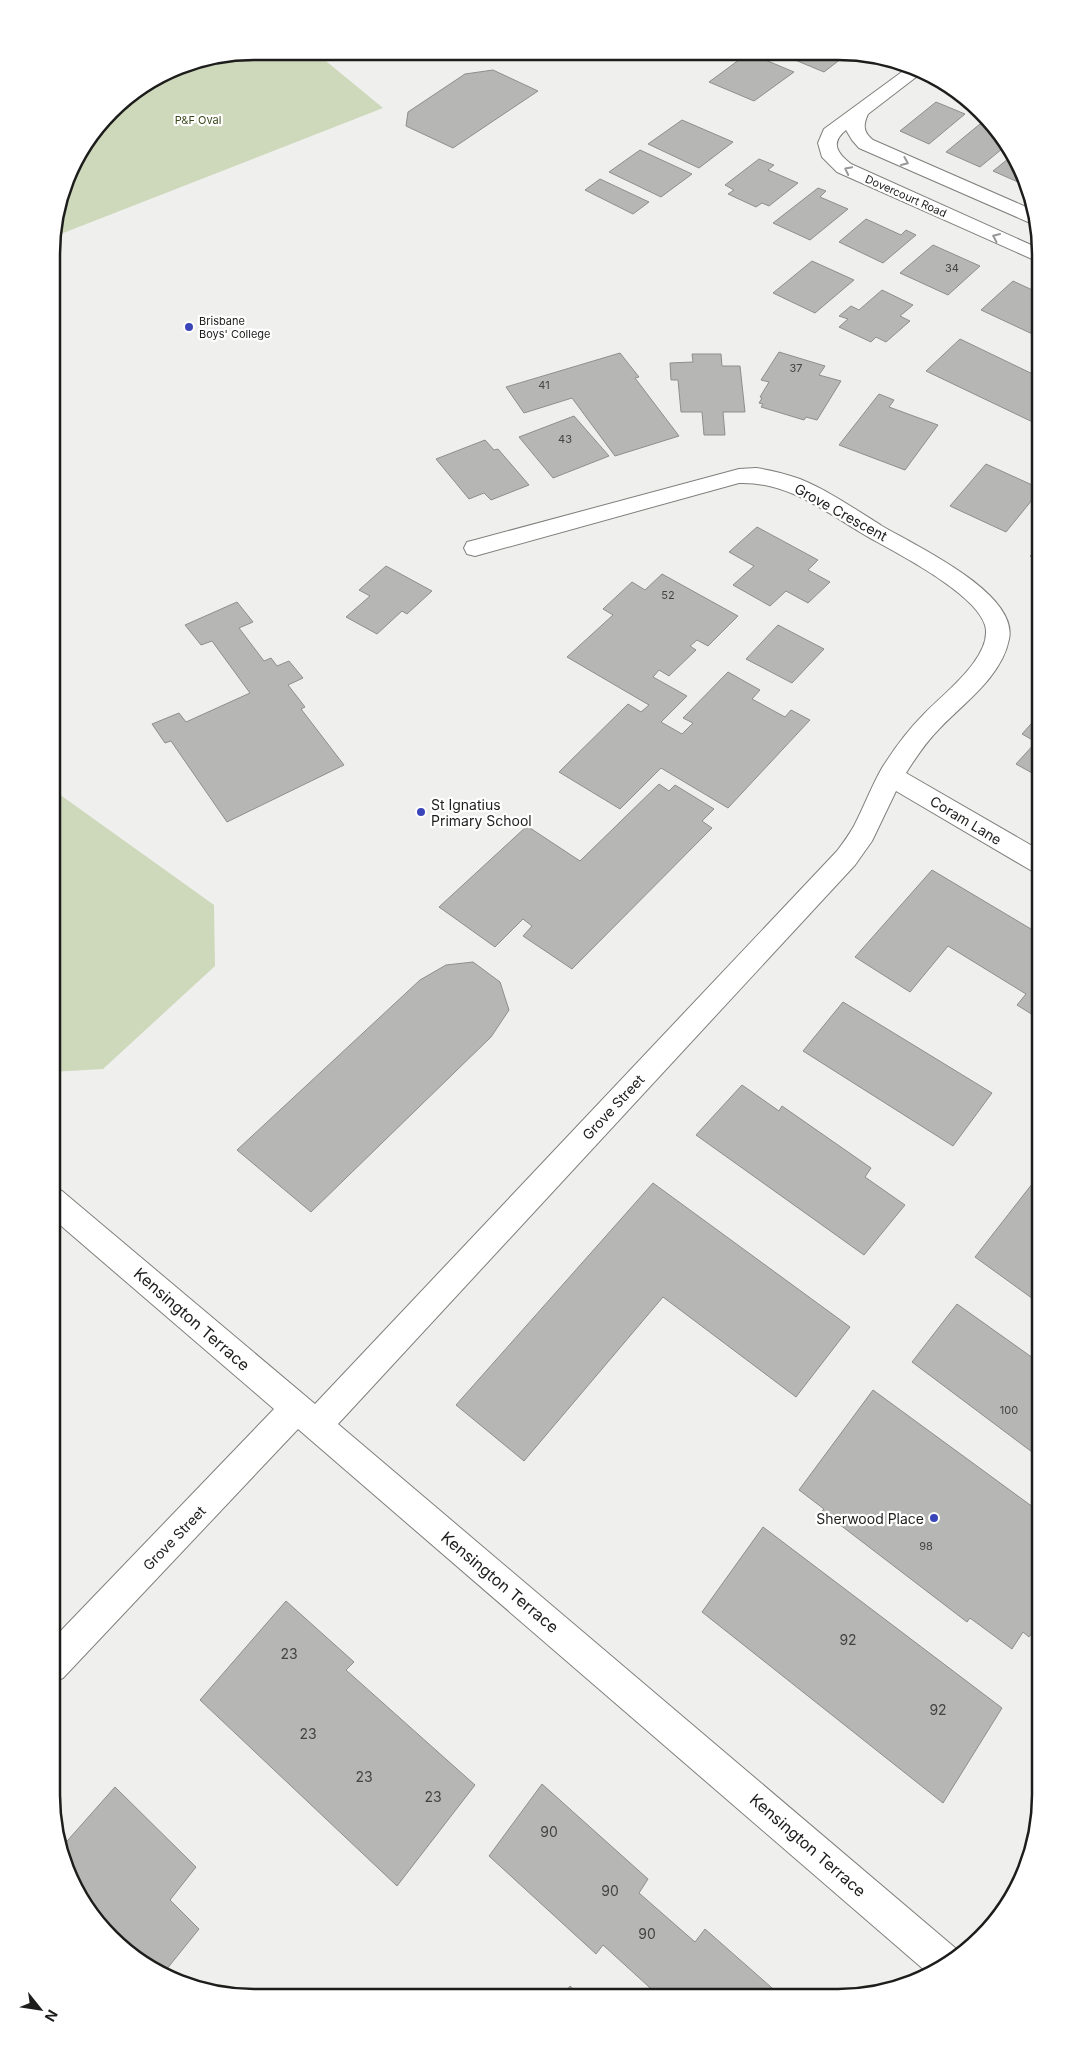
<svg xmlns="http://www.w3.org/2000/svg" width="1092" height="2049" font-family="Inter,sans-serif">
<rect width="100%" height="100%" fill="#eff0ed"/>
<g fill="#ced8bb">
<polygon points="254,51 315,52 383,108 53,237 53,228 72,164 120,102 177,67"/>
<polygon points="52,789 214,905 215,966 103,1069 52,1072"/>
</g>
<g fill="#b6b7b4" stroke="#8e8f8c">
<polygon points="747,54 751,54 794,72 754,101 709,82"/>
<polygon points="783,55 846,55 824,72"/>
<polygon points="493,70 538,91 453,148 406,126 408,112 465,74"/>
<polygon points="936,102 965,114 929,144 900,131"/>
<polygon points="682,120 733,142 699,168 648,144"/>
<polygon points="980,124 997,131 1008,144 980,167 946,152"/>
<polygon points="640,150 692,174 661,197 609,172"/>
<polygon points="1013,155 1028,185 1027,186 993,171"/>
<polygon points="759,159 774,165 768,170 798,183 769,206 762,203 756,207 728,194 734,190 725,185"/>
<polygon points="600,179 649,202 633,214 585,190"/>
<polygon points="818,188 826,191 820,197 848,209 810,240 773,223"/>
<polygon points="866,219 901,235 906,230 916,235 883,263 839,242"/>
<polygon points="933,245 980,266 948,295 900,273"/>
<polygon points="812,261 854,280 815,313 773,293"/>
<polygon points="1013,281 1041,294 1041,338 981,310"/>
<polygon points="882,290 913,305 900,316 910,321 886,342 876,337 871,342 839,327 848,319 839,316 851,306 859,310"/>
<polygon points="960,339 1039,377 1035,382 1041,385 1041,426 926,371"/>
<polygon points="779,352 825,366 819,375 841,381 817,420 806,417 804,420 761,407 763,404 759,403 762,398 760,397 769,382 761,380"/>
<polygon points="620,353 639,377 635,378 679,436 615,456 572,398 524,413 506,387"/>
<polygon points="692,354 721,354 722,366 740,366 745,412 723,412 725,435 704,435 702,412 681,412 678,380 671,380 670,363 693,362"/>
<polygon points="879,394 894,400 889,407 938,425 905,470 839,445"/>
<polygon points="574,416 609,456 553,478 519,437"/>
<polygon points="485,440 494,450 498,449 529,485 491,500 484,493 469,499 436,459"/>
<polygon points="986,464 1041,489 1006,532 950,506"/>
<polygon points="757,527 818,560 808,570 830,582 808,603 786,591 770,606 733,585 754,566 729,552"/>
<polygon points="1041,545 1041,561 1030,556"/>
<polygon points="386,566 432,591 407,614 402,611 377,634 346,617 370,596 359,590"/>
<polygon points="662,574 738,616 708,646 697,640 690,646 696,650 669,676 659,670 653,677 687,696 661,722 682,734 693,723 683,718 728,672 760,690 752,699 785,717 791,710 810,720 728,808 661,768 620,809 559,772 628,704 641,712 649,705 567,657 613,615 603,609 632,582 645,590"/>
<polygon points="237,602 253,622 239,628 264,661 271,658 277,666 289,661 303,678 288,685 305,707 301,709 344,765 227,822 171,741 165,743 152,724 179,713 186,722 250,693 212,641 201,645 185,625"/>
<polygon points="778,625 824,649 792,683 746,659"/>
<polygon points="1040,714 1041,714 1041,778 1016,764 1036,742 1022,734"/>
<polygon points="659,784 669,791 675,785 714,809 702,821 712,828 572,969 523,936 532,926 523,919 495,947 439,907 527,826 580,861"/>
<polygon points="932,870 1041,935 1041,1020 1017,1005 1026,994 948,946 910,992 855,957"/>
<polygon points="473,962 500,982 509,1010 491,1037 311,1212 237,1150 420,980 446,965"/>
<polygon points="843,1002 992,1093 953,1146 803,1051"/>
<polygon points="742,1085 779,1111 782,1106 871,1168 865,1177 905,1205 864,1255 696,1135"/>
<polygon points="1036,1179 1040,1182 1040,1304 975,1257"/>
<polygon points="653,1183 850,1327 796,1397 663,1297 524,1461 456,1405"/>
<polygon points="957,1304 1040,1363 1040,1458 912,1362"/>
<polygon points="873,1390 1037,1510 1033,1516 1040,1521 1040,1621 1029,1637 1023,1632 1012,1649 970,1618 967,1622 822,1511 824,1509 799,1490"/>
<polygon points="763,1527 1002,1708 943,1803 702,1612"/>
<polygon points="286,1601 354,1662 346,1670 475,1785 397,1886 200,1700"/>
<polygon points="542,1784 648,1879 639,1893 695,1942 705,1929 780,1995 779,1998 658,1997 659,1996 603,1945 596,1954 489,1856"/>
<polygon points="115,1787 196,1867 170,1900 199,1929 162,1975 121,1948 85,1907 62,1860 60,1849"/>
<polygon points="570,1986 582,1997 562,1997"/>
</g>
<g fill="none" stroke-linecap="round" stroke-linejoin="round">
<g stroke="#7f807d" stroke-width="2">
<g id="minor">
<path d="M910 66 924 71 868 114C863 125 863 132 873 140L1033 210 1036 224 1028 222 859 148 852 140 846 130C830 143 837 153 851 164L1040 249 1041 263 837 172 822 157 818 143 824 129Z"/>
<path d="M756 468C771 470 786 474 800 479 829 491 855 509 882 526 914 545 1019 593 1009 639 1002 676 965 702 940 728 927 741 916 757 906 773L1041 851V874L1032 871 896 791 872 841 855 865 338 1424 960 1952 961 1954 951 1963 929 1974 298 1429 63 1678 51 1683V1641L274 1409 52 1218V1187L62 1191 315 1404 837 851C843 843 849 835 854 826 864 807 871 787 882 768 894 749 908 730 924 714 943 694 994 656 985 625 976 595 906 558 879 543 834 519 793 481 739 483L475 556 467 554 464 548 467 542 475 540 739 469Z"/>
</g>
</g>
<use href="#minor" fill="#fff" fill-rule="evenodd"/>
</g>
<defs><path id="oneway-chevron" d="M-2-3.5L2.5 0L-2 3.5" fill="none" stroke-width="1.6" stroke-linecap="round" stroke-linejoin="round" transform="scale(1.25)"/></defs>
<g stroke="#999">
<use href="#oneway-chevron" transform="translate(905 162) rotate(23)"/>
<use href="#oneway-chevron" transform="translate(848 170) rotate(-153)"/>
<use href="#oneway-chevron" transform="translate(996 237) rotate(-156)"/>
</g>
<g fill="#3a45b9" stroke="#fff" stroke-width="2">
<circle cx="189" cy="327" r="5"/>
<circle cx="421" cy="812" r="5"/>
<circle cx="934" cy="1518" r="5"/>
</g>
<g text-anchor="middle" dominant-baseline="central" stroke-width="4.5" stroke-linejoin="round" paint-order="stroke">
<g font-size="11" fill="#3c491a" stroke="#fff">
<text x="198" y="120">P&amp;F Oval</text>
</g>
<g font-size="11" fill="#1d1d1c" stroke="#fff">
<text transform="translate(906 196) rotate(24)">Dovercourt Road</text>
</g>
<g font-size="11" fill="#434442">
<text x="952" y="268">34</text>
<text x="796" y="368">37</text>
<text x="544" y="385">41</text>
<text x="565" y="439">43</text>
<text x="668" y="595">52</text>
<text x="1009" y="1410">100</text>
<text x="926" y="1546">98</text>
</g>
<g font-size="11" fill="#1d1d1c" stroke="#fff" text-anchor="start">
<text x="199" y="321">Brisbane<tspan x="199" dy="13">Boys' College</tspan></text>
</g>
<g font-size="14" fill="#1d1d1c" stroke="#fff">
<text transform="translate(841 512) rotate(29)">Grove Crescent</text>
<text transform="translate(966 820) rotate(31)">Coram Lane</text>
<text transform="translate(613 1107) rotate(-47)">Grove Street</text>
<text transform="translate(174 1538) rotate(-46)">Grove Street</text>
</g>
<g font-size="14" fill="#1d1d1c" stroke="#fff" text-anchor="start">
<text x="431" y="804">St Ignatius<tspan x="431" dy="16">Primary School</tspan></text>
<text x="924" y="1518" text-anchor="end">Sherwood Place</text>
</g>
<g font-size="14" fill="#434442">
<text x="848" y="1639">92</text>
<text x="289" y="1653">23</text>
<text x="938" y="1709">92</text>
<text x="308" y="1733">23</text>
<text x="364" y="1776">23</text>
<text x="433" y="1796">23</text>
<text x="549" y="1831">90</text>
<text x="610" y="1890">90</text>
<text x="647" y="1933">90</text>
</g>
<g font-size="16" fill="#1d1d1c" stroke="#fff">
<text transform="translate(192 1319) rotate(41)">Kensington Terrace</text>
<text transform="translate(500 1582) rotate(40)">Kensington Terrace</text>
<text transform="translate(808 1845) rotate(41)">Kensington Terrace</text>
</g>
</g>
<path d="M0 0H1092V2049H0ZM254 60H838A194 194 0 0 1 1032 254V1795A194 194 0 0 1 838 1989H254A194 194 0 0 1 60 1795V254A194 194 0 0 1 254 60Z" fill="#fff" fill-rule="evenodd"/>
<path fill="none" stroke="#1d1d1c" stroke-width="2.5" d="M254 60H838A194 194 0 0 1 1032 254V1795A194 194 0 0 1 838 1989H254A194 194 0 0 1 60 1795V254A194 194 0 0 1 254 60Z"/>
<g transform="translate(40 2009) rotate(120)" stroke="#ffffff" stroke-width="4" paint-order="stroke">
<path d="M0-4L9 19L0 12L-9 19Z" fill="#1d1d1c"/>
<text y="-8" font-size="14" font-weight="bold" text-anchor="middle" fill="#1d1d1c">N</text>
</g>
</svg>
